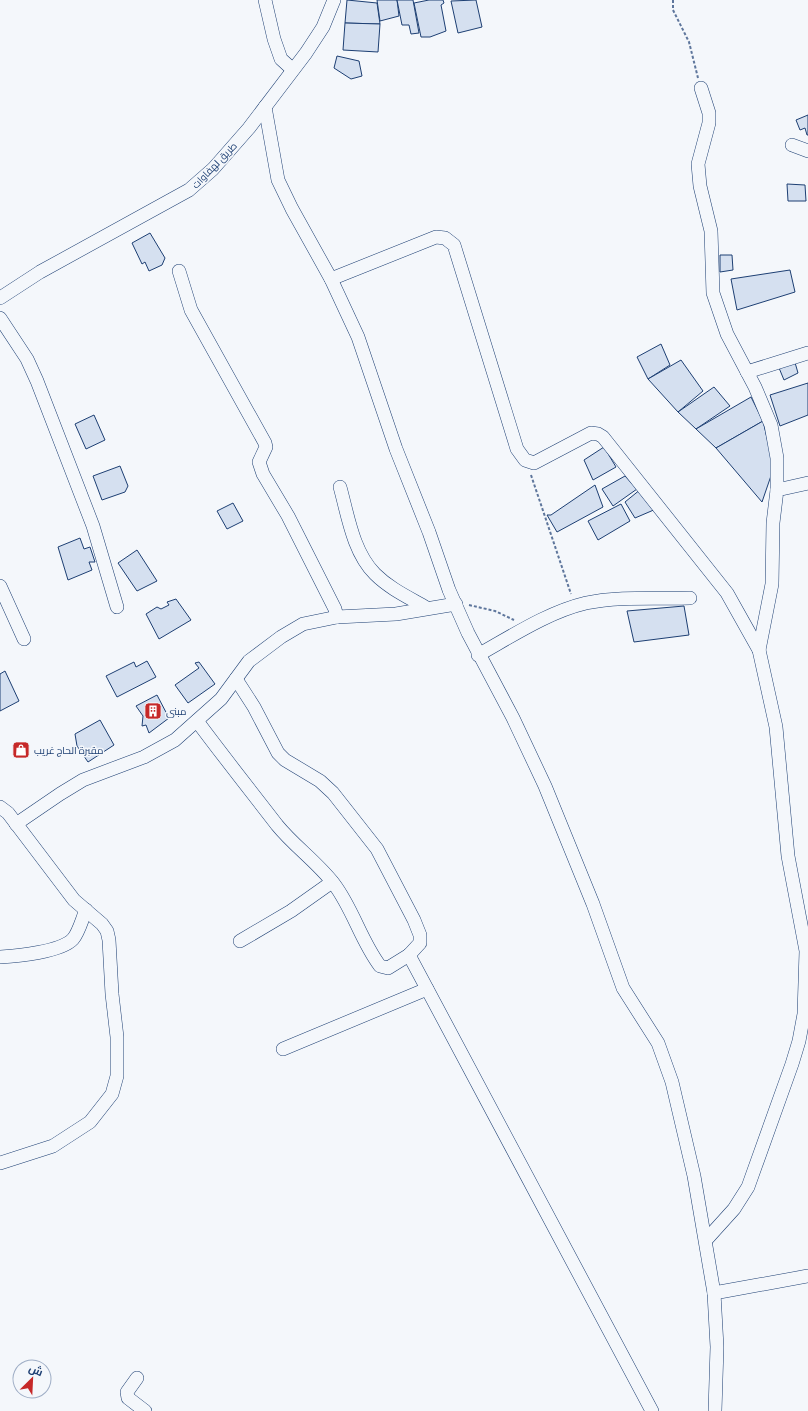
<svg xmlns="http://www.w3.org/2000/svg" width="808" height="1411" font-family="Barlow,Cairo,sans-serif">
<rect width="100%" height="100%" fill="#f4f7fb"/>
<g fill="#d5e0f0" stroke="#1d3f73">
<polygon points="347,0 377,3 380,24 345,23"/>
<polygon points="377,0 397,0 399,16 380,21"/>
<polygon points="397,0 413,0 419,33 411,34 409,25 402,25"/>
<polygon points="429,0 443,0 444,3 441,5 446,31 430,37 421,37 414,3"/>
<polygon points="476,0 482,27 458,33 451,1"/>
<polygon points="345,23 380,24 378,52 343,50"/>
<polygon points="337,56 359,61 362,76 351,79 334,68"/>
<polygon points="808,115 808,135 807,135 805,128 800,130 796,120"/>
<polygon points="787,184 805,185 806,201 788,201"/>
<polygon points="150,233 165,258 162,265 149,271 145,262 142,264 132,243"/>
<polygon points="720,255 732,255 733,270 720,272"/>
<polygon points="790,270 795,292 737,310 731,279"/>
<polygon points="661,344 670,365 648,379 637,357"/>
<polygon points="794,359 798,373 784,380 777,363"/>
<polygon points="681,360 703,391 678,412 648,379"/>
<polygon points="808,383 808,415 780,426 770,395"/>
<polygon points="714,387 730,406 696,429 678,412"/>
<polygon points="751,397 763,421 716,448 696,429"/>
<polygon points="94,415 105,440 86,449 75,424"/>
<polygon points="763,421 774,467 762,502 716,448"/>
<polygon points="604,447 616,467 593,480 584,460"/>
<polygon points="120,466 128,486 125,492 102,500 93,476"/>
<polygon points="625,476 637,489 613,506 602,489"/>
<polygon points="595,485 603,507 557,532 547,515 551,515"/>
<polygon points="641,489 656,509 635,518 625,502"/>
<polygon points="233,503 243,521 227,529 217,511"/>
<polygon points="621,504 630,521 598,540 588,521"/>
<polygon points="80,538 84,549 90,547 95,562 89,562 92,570 68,580 58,547"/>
<polygon points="137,550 157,581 137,591 118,563"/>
<polygon points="176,599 191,620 159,639 146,614 157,607 161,609 169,605 167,602"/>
<polygon points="684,606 689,635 634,642 627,611"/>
<polygon points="147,661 156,677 117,697 106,676 134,662 136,667"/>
<polygon points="199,662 215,684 188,703 175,685 199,668 195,663"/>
<polygon points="5,671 19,701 0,711 0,674"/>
<polygon points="157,695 169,718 149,733 146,725 142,726 143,716 136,706"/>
<polygon points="100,720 114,745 88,762 77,746 75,734"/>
</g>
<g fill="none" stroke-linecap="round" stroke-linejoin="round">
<g stroke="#1d3f73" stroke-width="14">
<g id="minor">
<polyline points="265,0 274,39 281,59 292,69"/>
<polyline points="701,88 709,113 709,123 698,164 700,186 711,231 713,293 727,334 755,387 771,425 777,458 777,490"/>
<polyline points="265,107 278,180 292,209 331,279 358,337 396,449 429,532 449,590 468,633 513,718 545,786 593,904 623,988 658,1043 672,1082 694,1176 714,1293 717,1347 715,1411"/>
<polyline points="792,145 808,151"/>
<polyline points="179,271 191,310 265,443 266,447 259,462 263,474 288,516 335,609 337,617"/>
<polyline points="331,279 436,237 445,238 454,245 517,449 525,460 534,463 591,433 598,434 603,437 727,593 759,650 776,727 788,856 806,951 804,1014 799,1041 792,1064 748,1187 734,1209 706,1240"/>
<polyline points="0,298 40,272 189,190 213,169 249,128 306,53 323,27 334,0"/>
<polyline points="0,318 27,359 37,381 93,526 117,607"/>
<polyline points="747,372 808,353"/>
<path d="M340 487C348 516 353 552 375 574 390 589 410 598 427 608"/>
<polyline points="0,586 24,639"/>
<polyline points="759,650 772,584 773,523 777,490 808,483"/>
<path d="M478 655C512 636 548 612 586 603 619 596 656 599 690 598"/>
<polyline points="236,679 254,707 278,753 285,760 320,781 333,793 377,849 414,920 420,935 420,943 409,955 652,1411"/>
<path d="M197 721C223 756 250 790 277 825 294 846 317 862 334 884 353 909 361 941 380 966L388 968 409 955"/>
<polyline points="0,807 8,813 74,900 102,924 107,931 109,940 112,994 117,1037 117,1076 112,1094 90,1122 53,1146 0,1163"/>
<polyline points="16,824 60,794 83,780 144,757 175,740 221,699 249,661 281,637 303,624 337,617 396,614 456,604"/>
<polyline points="240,941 291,911 332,882"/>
<path d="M0 957C17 956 61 952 73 939 79 932 82 919 86 910"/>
<polyline points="283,1049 427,989"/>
<polyline points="714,1293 808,1276"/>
<polyline points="137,1378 127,1392 128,1398 145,1411"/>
</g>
</g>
<g stroke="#5e769c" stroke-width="2" stroke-dasharray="3 2" stroke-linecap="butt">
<polyline points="673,0 673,10 689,42 698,78"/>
<polyline points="531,475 571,594"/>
<polyline points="469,605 495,611 514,620"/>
</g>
<use href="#minor" stroke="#f4f7fb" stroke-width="13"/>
</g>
<defs>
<g id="building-square" transform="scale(0.9)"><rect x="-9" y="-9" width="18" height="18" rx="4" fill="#c62828" stroke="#f4f7fb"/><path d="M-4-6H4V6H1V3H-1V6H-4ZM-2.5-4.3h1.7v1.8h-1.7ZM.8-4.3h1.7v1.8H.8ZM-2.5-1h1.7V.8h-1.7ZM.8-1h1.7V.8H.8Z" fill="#fff"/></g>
<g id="shop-square" transform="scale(0.9)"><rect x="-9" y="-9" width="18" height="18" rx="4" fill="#c62828" stroke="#f4f7fb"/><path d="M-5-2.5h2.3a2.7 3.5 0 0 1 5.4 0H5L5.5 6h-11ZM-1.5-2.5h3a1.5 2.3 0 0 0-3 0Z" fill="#fff"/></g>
</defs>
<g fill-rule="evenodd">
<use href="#building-square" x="153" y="711"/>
<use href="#shop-square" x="21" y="750"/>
</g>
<g text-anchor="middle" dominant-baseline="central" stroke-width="3" stroke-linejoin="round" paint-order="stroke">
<g font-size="10" fill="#1d3f73" stroke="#f4f7fb">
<text transform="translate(214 165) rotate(-46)">طريق لهفاوات</text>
</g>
<g font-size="10" fill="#1d3f73" stroke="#f4f7fb" text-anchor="start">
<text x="166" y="711">مبنى</text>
<text x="34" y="750">مقبرة الحاج غريب</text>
</g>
</g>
<g transform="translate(32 1379) rotate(24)"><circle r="19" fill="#f4f7fb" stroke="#9eadc5"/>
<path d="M0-3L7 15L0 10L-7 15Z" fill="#c62828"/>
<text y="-6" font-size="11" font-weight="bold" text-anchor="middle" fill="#1d3f73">ش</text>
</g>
</svg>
